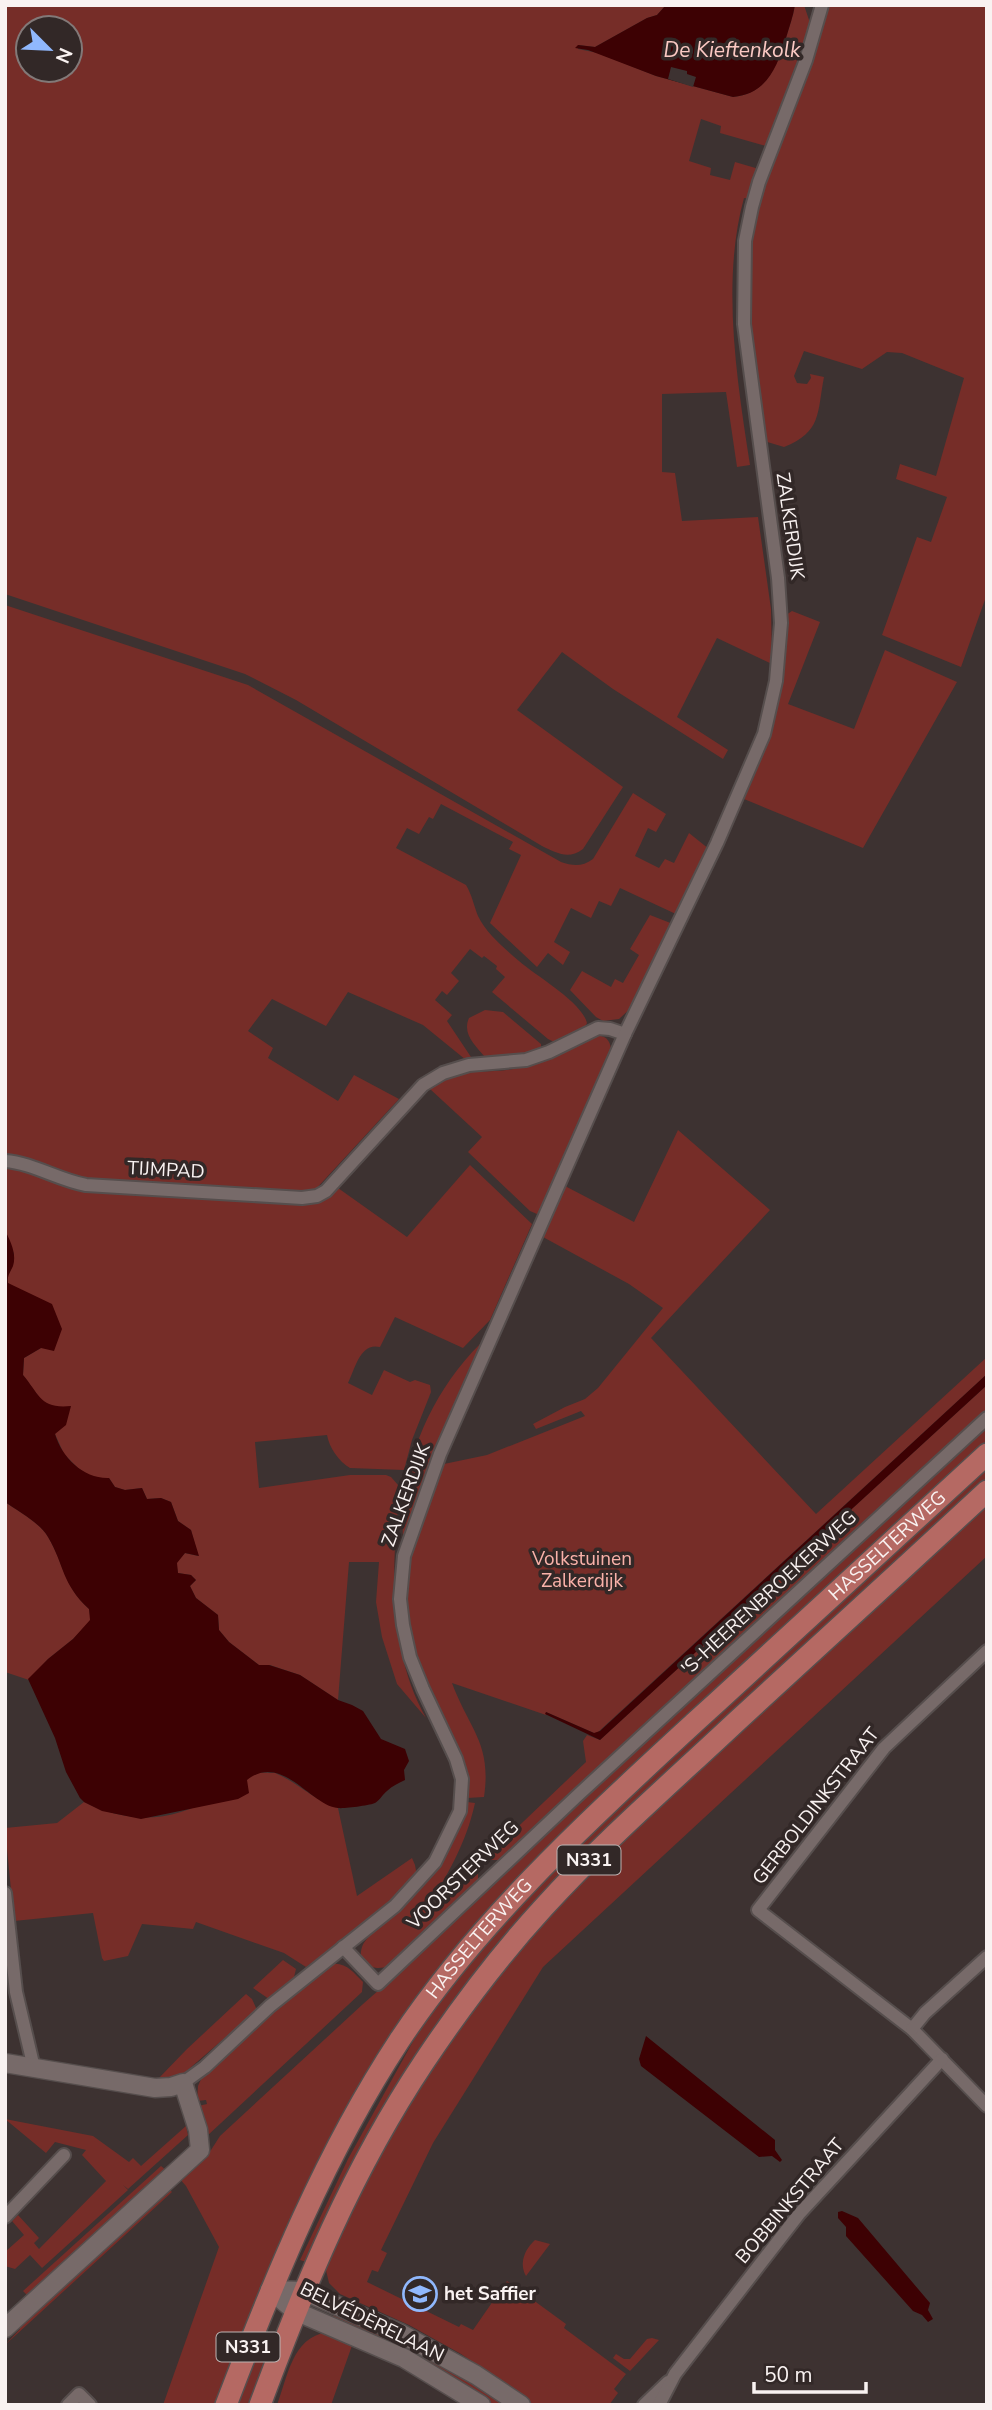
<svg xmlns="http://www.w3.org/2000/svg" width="992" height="2410" font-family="'Nunito Sans',sans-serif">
<rect width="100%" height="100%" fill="#3d3231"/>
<g fill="#762d28" fill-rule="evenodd">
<path d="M5 5H666L657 15 647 18 595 47 578 45V49L598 53 656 76 733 97C767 94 777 66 786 38 789 27 793 17 795 5H804L811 26 806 46 766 146 720 133 721 126 701 119 689 161 711 168 710 175 730 180 735 162 759 169 750 199 744 198C721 281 737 381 750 465L737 467 726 392 662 394V472L675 473 682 521 758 517 771 609 772 664 717 638 677 717 728 750 723 759 613 689 562 652 517 710 623 787 583 849C568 860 557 853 542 846L296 700 245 674 5 594ZM28 28H70V70H28Z"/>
<path d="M827 5H987V594L961 667 882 635 917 537 931 542 947 497 896 479 900 464 936 476 964 378 902 353 887 352 862 369 804 351 794 376 797 383 807 384 811 378 810 374 824 377C817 413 822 432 784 447L764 441C755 369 736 270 757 201 778 135 815 74 827 5Z"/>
<path d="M5 605 248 685 561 862C573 866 582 867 593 859L633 793 666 814 656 832 648 828 635 856 659 868 665 859 674 863 689 833 709 849 678 915 620 888 611 906 599 901 591 918 571 908 554 942 570 952 563 965 548 953 537 967 490 923 521 855 509 849 513 842 441 804 433 819 429 817 419 834 407 828 396 848 466 885C472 895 474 906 478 916 486 933 505 949 519 961 536 976 582 1002 587 1023L584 1029 556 1043 548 1039 492 992 505 977 496 969 497 966 484 956 482 958 470 949 451 973 459 981 447 995 442 991 435 1000 452 1015 447 1021 473 1060H466L423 1025 348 992 326 1026 272 999 248 1031 273 1048 268 1058 338 1101 354 1075 399 1099 315 1190 304 1191 89 1179 5 1153Z"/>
<path d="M792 611 820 622 788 704 854 729 885 650 957 682 863 848 744 799C772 741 787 679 786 615Z"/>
<polygon points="650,915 673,924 632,1007 619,1019 603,1021 596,1017 570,990 582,971 611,987 615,979 623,983 639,955 630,949"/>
<path d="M485 1010 503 1012 541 1044V1050L526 1055 488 1059 485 1057C475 1045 462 1034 469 1018Z"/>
<path d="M594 1035C607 1035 613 1042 610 1056L543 1211 537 1214 530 1211 468 1152 482 1137 430 1089C461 1062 489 1078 524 1066 547 1058 571 1045 594 1035Z"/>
<path d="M678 1130 770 1210 651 1338 816 1514 987 1357V1374L597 1733H594L546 1712V1715L452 1683C469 1729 492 1743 484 1797L467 1798 468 1785 415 1658 405 1608 408 1553 439 1469 444 1464 487 1455 585 1416 581 1411 536 1429 533 1424 565 1407 585 1399 598 1388 663 1308 629 1284 543 1237 565 1186 634 1222Z"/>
<path d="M470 1165 532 1224 490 1320 463 1348 395 1317 380 1347C360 1342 355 1369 348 1383L372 1395 384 1370 410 1382 415 1380 430 1385 431 1392 412 1440 404 1470 350 1468C339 1462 329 1447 327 1435L255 1442 259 1488 350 1475H386L391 1477 398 1485 400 1491C391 1565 388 1651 426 1718L397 1684 382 1637 376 1602 379 1562H349L338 1700 300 1675 270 1665H259L229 1642 219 1630 218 1615 196 1598 190 1586 196 1580 191 1575 178 1573 176 1563 185 1553 198 1556 191 1530 178 1521 171 1502 161 1498 147 1499 142 1488 125 1490 115 1487 109 1478 94 1479 78 1468 64 1454 55 1434 56 1407 44 1404 23 1375 24 1358 41 1348 16 1289 8 1283 7 1277 13 1265 14 1254 5 1230V1166H18L78 1191 309 1202 323 1200 338 1188 407 1237Z"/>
<path d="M480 1344H482L403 1536C402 1527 404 1515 404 1504 409 1444 438 1386 480 1344Z"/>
<polygon points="987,1385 987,1410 500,1860 483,1860 586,1762 583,1741 587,1735 600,1740"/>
<polygon points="987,1426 987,1445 415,2005 218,2405 163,2405 219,2247 186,2186 179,2178 211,2150 220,2136 363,2004 413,1960 542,1836"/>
<polygon points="987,1466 987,1481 607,1831 531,1910 306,2262 300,2260 348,2159 432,2007 460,1972 565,1856"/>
<path d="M5 1502C18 1511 40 1523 48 1537 65 1566 63 1585 89 1609L91 1621 73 1639 48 1659 29 1680 5 1672Z"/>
<polygon points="987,1502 987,1556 543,1967 433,2143 381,2250 387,2253 378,2272 372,2270 367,2282 459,2327 461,2324 473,2330 507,2281 566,2324 564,2328 626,2374 614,2389 618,2393 609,2405 526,2405 480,2367 461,2354 409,2325 340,2294 329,2283 325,2266 327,2255 410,2099 497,1975 585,1875"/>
<path d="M275 1773C297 1782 315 1801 338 1808L357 1896 412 1858 415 1865 417 1876C386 1913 345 1939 306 1967L284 1953 196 1922 193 1929 142 1924 128 1956 104 1961 102 1958 93 1913 14 1921 5 1828 57 1823 84 1802C131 1825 172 1822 217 1796 228 1790 243 1779 254 1774 260 1772 269 1773 275 1773Z"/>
<path d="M467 1802 475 1803C466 1844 448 1873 427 1909L429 1912 478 1867V1882L388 1966C375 1972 356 1964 362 1947 367 1933 393 1917 404 1906 432 1879 460 1841 467 1802Z"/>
<polygon points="283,1960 296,1969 294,1977 269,1999 253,1988"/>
<path d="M332 1964C346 1962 354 1973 363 1982L362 1992 207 2136 198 2106 207 2104 206 2100 197 2101 198 2086 202 2077 308 1981Z"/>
<polygon points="246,1994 252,1999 257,2010 182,2075 174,2079 156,2081 154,2078 159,2078 187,2049"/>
<polygon points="5,2119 93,2136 129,2162 133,2158 141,2166 186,2126 188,2135 128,2189 123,2185 128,2190 42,2268 30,2255 15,2269 5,2266 5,2252 24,2235 12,2221 18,2215 39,2238 34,2243 39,2249 106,2181 82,2155 86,2150 55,2142 46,2153"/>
<polygon points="161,2166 167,2171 28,2296 23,2291"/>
<polygon points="168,2188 172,2192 5,2345 20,2329 17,2325"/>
<path d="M535 2240 550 2244 526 2276C519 2264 524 2250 535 2240Z"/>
<polygon points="334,2314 385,2337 512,2405 488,2405 331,2321"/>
<path d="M327 2332 354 2340 331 2405H277C288 2376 292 2338 327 2332Z"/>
<polygon points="260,2335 275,2342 251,2405 234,2405"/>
<polygon points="652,2338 659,2340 630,2371 613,2358 616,2354 624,2359 630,2359 647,2339"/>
</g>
<g fill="#3d0103">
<path d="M666 5H795C793 17 789 27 786 38 777 67 767 94 733 97L656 76 588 50 575 48 578 45 595 47 647 18 657 15Z"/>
<path d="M5 1230C10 1241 17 1253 13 1266 10 1273 7 1275 8 1283L52 1304 62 1329 54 1351 41 1348 24 1358 23 1375C40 1395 40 1409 71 1406L66 1425 55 1434C62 1458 84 1479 109 1478L115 1487 125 1490 142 1488 147 1499 161 1498 171 1502 178 1521 191 1530 199 1556 185 1553 177 1563 178 1573 191 1575 196 1580 190 1586 196 1598 218 1615 219 1630 229 1642 259 1665H269L300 1675 338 1700 352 1705 363 1711 381 1739 405 1749 409 1761 404 1770 405 1780C399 1783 392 1786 387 1791 383 1794 380 1800 375 1803 371 1805 344 1809 338 1808 311 1806 282 1752 247 1780L249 1793 238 1799 141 1819 102 1811 84 1802 80 1798 66 1772 55 1738 28 1679 48 1659 73 1639 90 1620 89 1609C61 1583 65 1566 48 1537 40 1523 18 1511 5 1502Z"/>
<polygon points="987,1374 987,1385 600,1740 545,1714 546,1712 594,1733 600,1731"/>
<polygon points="646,2036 775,2140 775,2150 782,2160 780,2162 772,2156 759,2157 641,2066 639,2059"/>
<polygon points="842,2211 858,2218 930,2303 928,2310 933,2319 928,2322 922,2315 913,2311 846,2236 846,2227 838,2218 838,2212"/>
</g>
<polygon fill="#3d3231" points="671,67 687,71 687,74 696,77 693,87 668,79"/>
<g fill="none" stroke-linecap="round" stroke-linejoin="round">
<g stroke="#564e4d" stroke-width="16">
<g id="street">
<path d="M5 1161C33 1163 58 1180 86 1185L302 1198 317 1196 326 1191 423 1085 443 1073 469 1065 526 1060 549 1052 598 1028 610 1029 625 1034"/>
<polyline points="987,1651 884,1748 758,1910 912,2029 987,2106"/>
<polyline points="5,1893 16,1992 34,2068"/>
<polyline points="343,1947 378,1984 577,1796 987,1418"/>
<polyline points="912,2029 925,2013 987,1957"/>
<polyline points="183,2083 205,2067 270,2006 395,1906 435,1862 460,1811 462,1779 456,1759 423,1689 410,1657 403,1625 400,1599 404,1556 440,1454 625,1034 717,843 764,734 776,681 781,623 778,578 744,324 745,241 752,207 759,182 806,60 822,5"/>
<polyline points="5,2217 64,2155"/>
<polyline points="68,2405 79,2394 90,2405"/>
<polyline points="644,2405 668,2382"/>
<polyline points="659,2405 675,2374 799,2214 942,2059"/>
</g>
</g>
<g stroke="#564e4d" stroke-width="21">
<g id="secondary">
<polyline points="5,2063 155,2088 171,2087 183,2083 198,2130 200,2150 5,2328"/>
<polyline points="270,2290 303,2291 400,2333 476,2375 521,2405"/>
<polyline points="270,2290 295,2311 404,2358 481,2405"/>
</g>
</g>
<g stroke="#564e4d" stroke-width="24">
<g id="primary">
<path id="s1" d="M226 2405C274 2279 325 2154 399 2041 479 1920 588 1821 694 1723 792 1634 889 1544 987 1454"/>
<path d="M260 2405C305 2284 352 2170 424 2062 460 2008 500 1955 544 1907 604 1841 672 1782 737 1721 820 1645 904 1568 987 1491"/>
</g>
</g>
<use href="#street" stroke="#776a69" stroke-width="12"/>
<use href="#secondary" stroke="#776a69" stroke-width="18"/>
<use href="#primary" stroke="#b56963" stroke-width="21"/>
</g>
<defs>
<g id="school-ring" transform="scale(1.75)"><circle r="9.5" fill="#322827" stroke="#90b8fd" stroke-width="1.5"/><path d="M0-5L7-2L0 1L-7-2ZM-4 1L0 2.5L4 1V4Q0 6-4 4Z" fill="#90b8fd"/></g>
</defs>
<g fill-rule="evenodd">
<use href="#school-ring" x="420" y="2294"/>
</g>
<g text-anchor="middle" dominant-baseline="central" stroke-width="7" stroke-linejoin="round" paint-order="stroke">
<g fill="#322827" stroke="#bdb5b4" stroke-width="2">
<rect x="557.5" y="1845.5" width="63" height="29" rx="5"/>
<rect x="216.5" y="2332.5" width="63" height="29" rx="5"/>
</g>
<g font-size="18" font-weight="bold" fill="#f9f2f1">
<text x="589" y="1860">N331</text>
<text x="248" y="2347">N331</text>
</g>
<g font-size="19" fill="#f9f2f1" stroke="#322827">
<text transform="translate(790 526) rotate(82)">ZALKERDIJK</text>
<text transform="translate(166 1170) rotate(3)">TIJMPAD</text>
<text transform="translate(406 1495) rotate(-70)">ZALKERDIJK</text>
<text stroke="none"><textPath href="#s1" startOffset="1101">HASSELTERWEG</textPath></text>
<text transform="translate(769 1593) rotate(-43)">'S-HEERENBROEKERWEG</text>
<text transform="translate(816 1806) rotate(-52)">GERBOLDINKSTRAAT</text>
<text transform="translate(463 1875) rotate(-44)">VOORSTERWEG</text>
<text stroke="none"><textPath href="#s1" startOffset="534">HASSELTERWEG</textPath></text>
<text transform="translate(790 2201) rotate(-50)">BOBBINKSTRAAT</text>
<text transform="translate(372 2322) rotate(26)">BELVÉDÈRELAAN</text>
</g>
<g font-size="19" fill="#f9b1a9" stroke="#322827">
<text x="582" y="1559">Volkstuinen<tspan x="582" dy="22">Zalkerdijk</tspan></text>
</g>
<g font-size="19" font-weight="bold" fill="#f9f2f1" stroke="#322827" text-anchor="start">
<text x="444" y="2294">het Saffier</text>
</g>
<g font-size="21" font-style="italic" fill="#fbc9c3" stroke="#322827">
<text x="732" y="50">De Kieftenkolk</text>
</g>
</g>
<rect width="992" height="2410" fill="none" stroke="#f9f2f1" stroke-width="14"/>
<g transform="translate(49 49) rotate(114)"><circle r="33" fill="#322827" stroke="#827978" stroke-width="2"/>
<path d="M0-5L12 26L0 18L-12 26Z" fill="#90b8fd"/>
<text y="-10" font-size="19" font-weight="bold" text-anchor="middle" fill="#f9f2f1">N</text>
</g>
<path d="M754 2382v10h112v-10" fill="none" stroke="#f9f2f1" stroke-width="3.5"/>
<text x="764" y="2382" font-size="21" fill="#f9f2f1" stroke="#322827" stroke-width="5" paint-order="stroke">50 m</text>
</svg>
